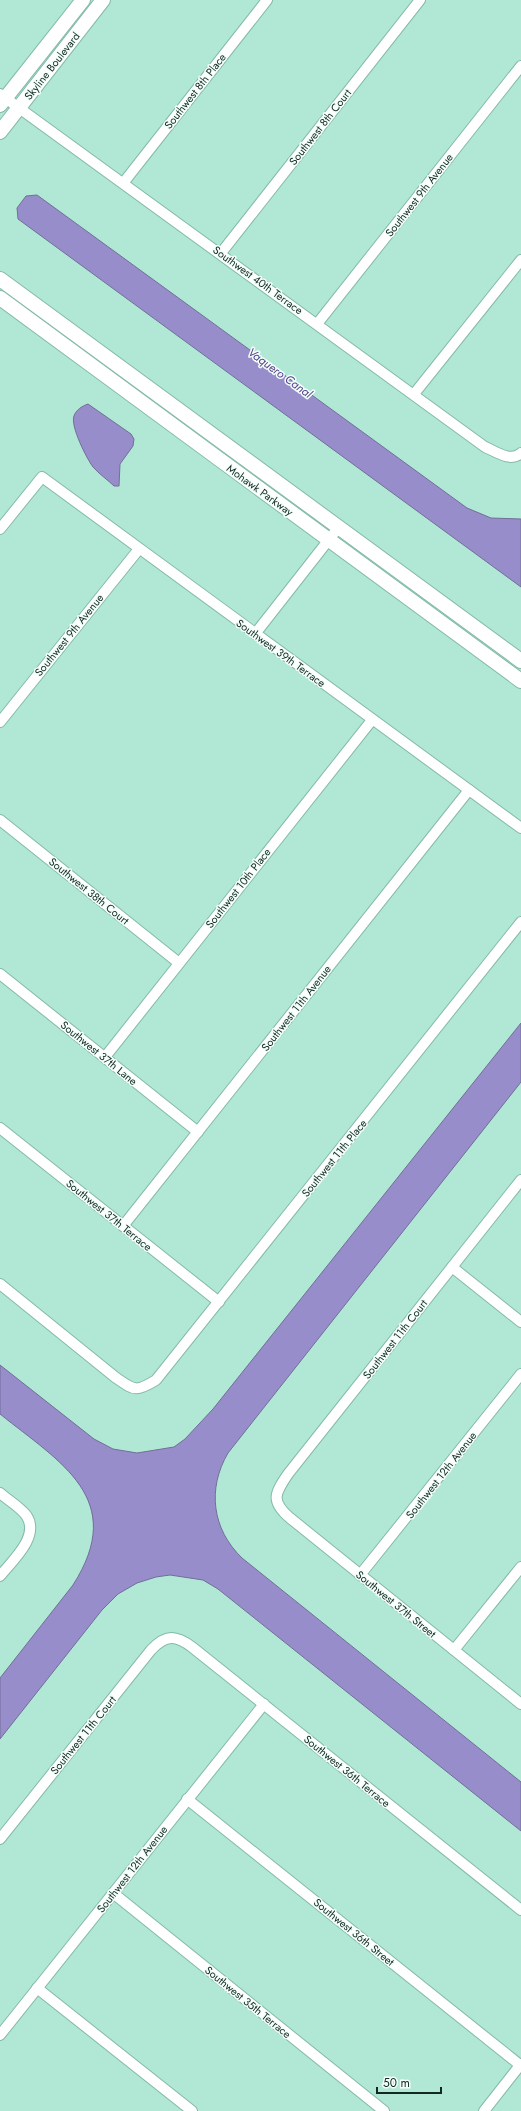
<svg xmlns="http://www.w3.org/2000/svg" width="521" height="2111" font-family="Jost,sans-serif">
<rect width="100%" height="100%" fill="#b1e8d5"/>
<g fill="#988dcb" stroke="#706f98">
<polygon points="37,195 467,508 491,518 521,519 521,587 18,219 17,208 26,196"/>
<path d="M88 404 131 434 134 439 133 446 120 464 119 486H114C108 480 99 474 93 467 87 459 70 426 74 416 76 410 82 406 88 404Z"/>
<path d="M521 1023V1082L228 1453C207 1489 212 1529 242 1558L521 1782V1831L218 1589 203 1580 170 1575 156 1577 137 1583 118 1594 102 1610 0 1739V1678L73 1585C128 1499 61 1463 0 1414V1365L94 1439 113 1449 137 1453 174 1447 185 1439 213 1409Z"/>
</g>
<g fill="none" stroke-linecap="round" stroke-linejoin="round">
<g stroke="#84baa8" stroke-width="12">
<g id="street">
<path d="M0 94 485 447C495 451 511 463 521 453"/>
<polyline points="124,182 267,0"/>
<polyline points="221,253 420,0"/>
<polyline points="317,324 521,66"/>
<polyline points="414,394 521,260"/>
<polyline points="0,529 42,477 521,828"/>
<polyline points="255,634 338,528"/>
<polyline points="0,722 139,549"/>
<polyline points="0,820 179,963"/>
<polyline points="0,974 198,1132"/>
<polyline points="105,1057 372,720"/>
<polyline points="0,1128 219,1302"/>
<path d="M521 1180 288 1474C275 1493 270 1501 290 1518L521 1704"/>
<polyline points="123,1226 469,790"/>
<polyline points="452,1267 521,1322"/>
<path d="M0 1284 115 1377C134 1390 135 1393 156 1380L521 922"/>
<path d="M0 1493C8 1500 20 1507 26 1515 41 1536 12 1561 0 1576"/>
<polyline points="360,1575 521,1374"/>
<polyline points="454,1650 521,1567"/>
<polyline points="187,1799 520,2065"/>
<path d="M0 1839 151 1650C166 1634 176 1635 192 1647L521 1910"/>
<polyline points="113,1893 384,2111"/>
<polyline points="37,1988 192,2111"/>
<polyline points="0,2035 264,1704"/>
<polyline points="484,2111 521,2064"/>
</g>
</g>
<g stroke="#84baa8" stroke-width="16">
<g id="secondary">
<polyline points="0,105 83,0"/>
<polyline points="0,132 103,0"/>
<polyline points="0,279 521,661"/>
<polyline points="0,298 521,681"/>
</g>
</g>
<use href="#street" stroke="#fff" stroke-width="10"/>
<use href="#secondary" stroke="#fff" stroke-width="14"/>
</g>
<g text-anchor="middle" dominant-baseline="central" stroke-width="3" stroke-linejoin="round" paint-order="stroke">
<g font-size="11" fill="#122821" stroke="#f3fefa">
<text transform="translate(52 66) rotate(-52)">Skyline Boulevard</text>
<text transform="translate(195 91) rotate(-52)">Southwest 8th Place</text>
<text transform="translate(320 127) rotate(-52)">Southwest 8th Court</text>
<text transform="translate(419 195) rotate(-52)">Southwest 9th Avenue</text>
<text transform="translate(258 280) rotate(36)">Southwest 40th Terrace</text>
<text transform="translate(260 490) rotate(36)">Mohawk Parkway</text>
<text transform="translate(69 635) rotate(-51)">Southwest 9th Avenue</text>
<text transform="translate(281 653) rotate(36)">Southwest 39th Terrace</text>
<text transform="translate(238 888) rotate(-52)">Southwest 10th Place</text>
<text transform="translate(89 891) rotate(39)">Southwest 38th Court</text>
<text transform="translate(296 1008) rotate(-52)">Southwest 11th Avenue</text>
<text transform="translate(99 1053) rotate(39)">Southwest 37th Lane</text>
<text transform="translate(334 1158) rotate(-51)">Southwest 11th Place</text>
<text transform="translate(109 1215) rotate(39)">Southwest 37th Terrace</text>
<text transform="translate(395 1339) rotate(-52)">Southwest 11th Court</text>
<text transform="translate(441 1475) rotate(-52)">Southwest 12th Avenue</text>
<text transform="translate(396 1604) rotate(39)">Southwest 37th Street</text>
<text transform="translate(83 1735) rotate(-51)">Southwest 11th Court</text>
<text transform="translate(347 1771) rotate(39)">Southwest 36th Terrace</text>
<text transform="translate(132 1869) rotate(-52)">Southwest 12th Avenue</text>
<text transform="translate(354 1932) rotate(39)">Southwest 36th Street</text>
<text transform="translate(248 2002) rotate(39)">Southwest 35th Terrace</text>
</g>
<g font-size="12" font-style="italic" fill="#54418e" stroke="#f3fefa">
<text transform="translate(280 373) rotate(36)">Vaquero Canal</text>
</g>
</g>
<path d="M377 2087v6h64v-6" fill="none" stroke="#122821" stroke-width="2"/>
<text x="383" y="2087" font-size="12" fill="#122821" stroke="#f3fefa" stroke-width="3" paint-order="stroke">50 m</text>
</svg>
